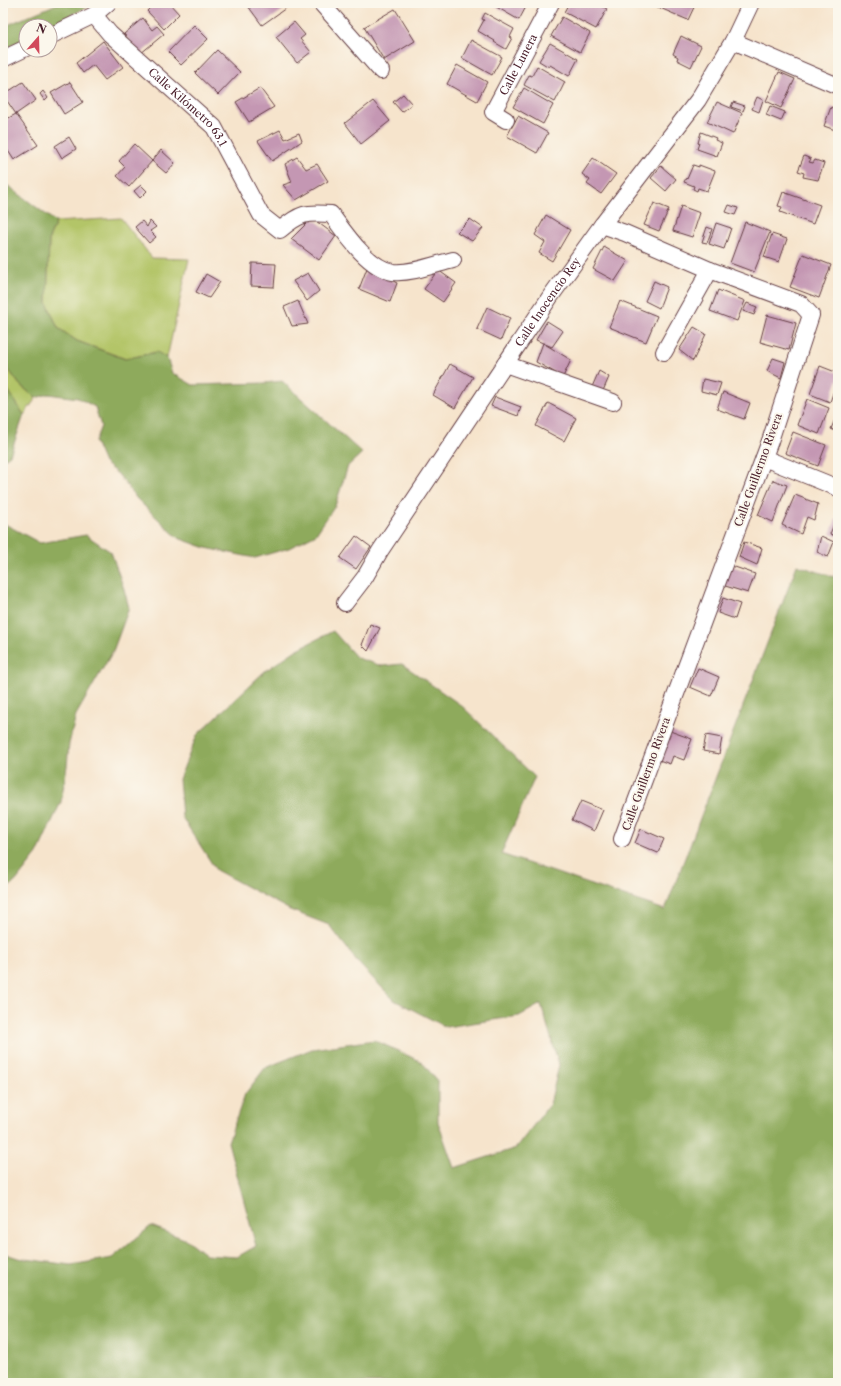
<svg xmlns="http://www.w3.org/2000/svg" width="841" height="1386" font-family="'Libre Caslon Text',serif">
<rect width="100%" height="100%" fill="#fbf7ec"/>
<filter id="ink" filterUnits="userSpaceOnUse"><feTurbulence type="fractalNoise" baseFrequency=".025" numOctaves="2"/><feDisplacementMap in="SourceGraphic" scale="8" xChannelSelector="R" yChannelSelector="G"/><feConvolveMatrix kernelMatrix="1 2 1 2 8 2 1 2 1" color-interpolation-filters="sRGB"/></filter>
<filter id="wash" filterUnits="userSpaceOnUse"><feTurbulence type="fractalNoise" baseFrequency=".012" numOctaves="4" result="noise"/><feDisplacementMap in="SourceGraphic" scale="16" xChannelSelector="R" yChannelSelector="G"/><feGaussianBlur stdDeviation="0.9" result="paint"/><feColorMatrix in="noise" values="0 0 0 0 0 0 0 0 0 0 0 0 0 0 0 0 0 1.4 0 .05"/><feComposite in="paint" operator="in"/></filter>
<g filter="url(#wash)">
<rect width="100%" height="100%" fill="#f6e4cc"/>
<g fill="#b3c568" stroke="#7e724a">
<polygon points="121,218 152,258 189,259 167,358 156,352 126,359 77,341 58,328 47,303 49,239 56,222"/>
<polygon points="3,362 20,385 36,398 24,415 3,382"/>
</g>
<g fill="#8eaa5c" stroke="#6c6444">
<polygon points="59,3 92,3 89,6 50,26 26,26 26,38 3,50 3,27"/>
<polygon points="3,182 56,222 49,239 47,303 58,328 77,341 125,359 157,352 167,358 172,373 193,385 265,383 282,381 362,453 348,466 335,506 316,534 289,548 255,558 206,548 178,538 137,499 118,474 104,463 95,442 101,426 95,407 78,398 48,394 36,398 20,385 3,362"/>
<polygon points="3,382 24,415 10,455 3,460"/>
<polygon points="3,523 40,543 86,535 111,552 124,589 129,608 113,651 76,715 69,744 67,766 61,802 37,854 16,881 3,892"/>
<polygon points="797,565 834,577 838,565 838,1383 3,1383 3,1253 18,1258 71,1265 112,1258 151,1226 187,1240 206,1255 237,1257 256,1246 228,1142 245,1094 265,1068 312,1049 374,1040 422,1062 438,1082 438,1122 454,1168 516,1148 550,1104 559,1065 541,1004 519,1016 446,1027 394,1000 361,966 329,925 290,910 216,870 182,817 179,779 197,735 265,671 296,650 333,631 357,658 382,666 402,664 462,706 535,777 501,854 665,910"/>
</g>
<g id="blocks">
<g fill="#c497b3">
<polygon points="155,3 169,3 179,14 164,29 147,11"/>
<polygon points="253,3 283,3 286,8 262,25 248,6"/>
<polygon points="494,3 528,3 519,20 493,5"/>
<polygon points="569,3 596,3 607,9 596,29 564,12"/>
<polygon points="654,3 696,3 688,20 653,5"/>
<polygon points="395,9 415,41 384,60 364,27"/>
<polygon points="485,13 514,29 510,37 512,38 506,49 494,42 495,41 478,31 484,20 482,19"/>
<polygon points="562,17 590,33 580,52 551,36"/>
<polygon points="143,18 152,30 157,26 164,34 140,54 124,34"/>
<polygon points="294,22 305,35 300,39 311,52 297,63 276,37"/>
<polygon points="194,25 208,39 181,65 168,52"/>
<polygon points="681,36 701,46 691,67 677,60 678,57 673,54"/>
<polygon points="471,40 502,57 492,75 462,58"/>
<polygon points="103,41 123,67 105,80 93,65 83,73 76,63"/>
<polygon points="550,43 578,59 569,76 550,65 549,67 539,61"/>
<polygon points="217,50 240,72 218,95 195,73"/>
<polygon points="457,65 487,82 477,101 447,84"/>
<polygon points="537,66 565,82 555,102 524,85 529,75 532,76"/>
<polygon points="779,72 795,79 781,108 766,101"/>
<polygon points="23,82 36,100 16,114 38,145 14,160 3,143 3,121 16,114 3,95"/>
<polygon points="70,82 83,102 64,114 51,93"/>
<polygon points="260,88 274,107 249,122 236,102"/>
<polygon points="524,88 553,105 543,124 513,107"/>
<polygon points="43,91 48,98 45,101 40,94"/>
<polygon points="403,94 412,104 402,112 393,102"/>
<polygon points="757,97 763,100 759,112 752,109"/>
<polygon points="373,101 390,121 361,144 345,123"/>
<polygon points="717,102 742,113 733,134 707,122"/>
<polygon points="733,102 745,106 743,111 731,107"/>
<polygon points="770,106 785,112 781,121 766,115"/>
<polygon points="831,107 838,110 838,131 824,126"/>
<polygon points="518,116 548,133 537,153 507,136"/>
<polygon points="280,130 285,139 299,133 302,141 272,161 258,141"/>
<polygon points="701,132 716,138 715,140 722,143 717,156 697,149 699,143 698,143"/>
<polygon points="69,137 76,149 62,158 55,146"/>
<polygon points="134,144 152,161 129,187 117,176 125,167 119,161"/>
<polygon points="161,150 175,163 166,173 152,161"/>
<polygon points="804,156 811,159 809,162 813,163 815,160 824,163 818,180 803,177 804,173 798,171"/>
<polygon points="297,157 306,169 317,164 328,181 296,200 283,185 292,182 285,164"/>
<polygon points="593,158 616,174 601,194 587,184 590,180 582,174"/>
<polygon points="693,165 699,167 699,165 715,171 707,191 698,188 697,191 693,189 694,186 684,182 686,178 687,179"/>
<polygon points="661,166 676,179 666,191 651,178"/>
<polygon points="141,185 147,191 140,198 134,191"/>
<polygon points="783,192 820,205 813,224 780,212 782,207 778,206"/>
<polygon points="654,203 669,209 659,231 644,225"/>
<polygon points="729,205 738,208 735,215 726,212"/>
<polygon points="681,206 700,213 692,237 673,231"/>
<polygon points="546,215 570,230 552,261 539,253 545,242 535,235"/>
<polygon points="312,218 336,236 319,260 291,239"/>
<polygon points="470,219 483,228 472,241 457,232"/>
<polygon points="142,221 147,227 150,221 156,227 150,231 156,237 149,243 135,227"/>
<polygon points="745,222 770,232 754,272 730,263"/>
<polygon points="716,223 731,228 724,249 709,244"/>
<polygon points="707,227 712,229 707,243 702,242"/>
<polygon points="772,234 787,239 779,262 764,257"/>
<polygon points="604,247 628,261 615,281 593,269"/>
<polygon points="803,254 831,265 819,298 790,287"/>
<polygon points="252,263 276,264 274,287 251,286"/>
<polygon points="367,268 397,283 390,302 359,289"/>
<polygon points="438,270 456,283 443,302 424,289"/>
<polygon points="308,273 319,291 307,301 293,281"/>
<polygon points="206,274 220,282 209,298 196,292"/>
<polygon points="654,281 667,287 659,308 645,301"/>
<polygon points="718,290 745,301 737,321 710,311"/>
<polygon points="298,301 308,324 292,326 284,307"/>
<polygon points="620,301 657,316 646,342 609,327"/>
<polygon points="747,303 757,307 754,315 743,311"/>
<polygon points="487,307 510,318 501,340 477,329"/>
<polygon points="767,315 796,323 789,350 760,342"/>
<polygon points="547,321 563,331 552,347 536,340"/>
<polygon points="694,327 706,334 693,361 679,350"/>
<polygon points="543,343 571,360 563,377 536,362"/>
<polygon points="773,358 785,362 781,378 767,371"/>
<polygon points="450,364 473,377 455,408 433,395"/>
<polygon points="820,366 838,373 838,379 830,402 810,394"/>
<polygon points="599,371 609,377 602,393 592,387"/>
<polygon points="703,379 721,383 717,395 701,391"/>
<polygon points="723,392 750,403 744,419 717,409"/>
<polygon points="495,397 521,407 518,416 491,406"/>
<polygon points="807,399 829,408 819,434 797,425"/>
<polygon points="548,403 576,418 564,441 536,426"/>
<polygon points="838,412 838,432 831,429"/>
<polygon points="793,432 826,445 818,466 785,453"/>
<polygon points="838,465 838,474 835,474"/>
<polygon points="773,480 787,485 773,522 758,515"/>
<polygon points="795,495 818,504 814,520 807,517 801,534 782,525"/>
<polygon points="838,514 838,537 830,534"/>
<polygon points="356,536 371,547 356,569 340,558"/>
<polygon points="821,536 834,542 828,557 817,552"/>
<polygon points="744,542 762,548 757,565 739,557"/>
<polygon points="729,565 755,574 748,593 722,585"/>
<polygon points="723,598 740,604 735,619 718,613"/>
<polygon points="370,624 380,628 368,651 362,645"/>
<polygon points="698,668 719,677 711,696 690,687"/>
<polygon points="670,731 692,739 684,760 673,756 670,764 659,760"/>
<polygon points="706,735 722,738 719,754 703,751"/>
<polygon points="581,801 603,810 594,831 572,820"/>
<polygon points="641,829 664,839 658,853 635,843"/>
</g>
</g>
</g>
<g filter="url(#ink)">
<use href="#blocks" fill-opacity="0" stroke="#643d43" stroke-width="1"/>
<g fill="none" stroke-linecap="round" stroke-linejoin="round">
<g stroke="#643d43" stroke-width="18">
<g id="minor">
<polyline points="321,3 381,71"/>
<path id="s1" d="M94 15 110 34 214 127 261 215 280 230C300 213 306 212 331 214 345 233 368 268 393 272 411 274 436 264 453 260"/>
<polyline points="50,36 94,15 108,3"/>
<polyline points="733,41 838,86"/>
<polyline points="3,59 26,48"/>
<path id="s2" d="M506 120 493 112 551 3"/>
<polyline points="602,225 625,233 710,270 801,304 811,315 770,441 622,839"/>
<polyline points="664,352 710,270"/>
<polyline points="505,364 613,402"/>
<polyline points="764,458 838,488"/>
<path id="s3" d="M345 603 365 577 380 551 550 297 602 225 698 100 733 41 751 3"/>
</g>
</g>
<use href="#minor" stroke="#fff" stroke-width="16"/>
</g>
</g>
<g text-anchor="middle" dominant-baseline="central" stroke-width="4" stroke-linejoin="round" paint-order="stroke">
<g font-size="11" fill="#4a1f2b" stroke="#fbf7ec">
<text stroke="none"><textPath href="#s2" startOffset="69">Calle Lunera</textPath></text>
<text stroke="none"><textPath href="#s1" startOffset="132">Calle Kilómetro 63.1</textPath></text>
<text stroke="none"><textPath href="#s3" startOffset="363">Calle Inocencio Rey</textPath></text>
<text transform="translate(758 470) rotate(-70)">Calle Guillermo Rivera</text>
<text transform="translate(646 774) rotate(-70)">Calle Guillermo Rivera</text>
</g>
</g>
<rect width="841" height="1386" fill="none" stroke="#fbf7ec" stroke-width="16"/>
<g transform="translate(38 38) rotate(20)"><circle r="19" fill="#fbf7ec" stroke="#b4a19f"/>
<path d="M0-3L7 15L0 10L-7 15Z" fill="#d1495b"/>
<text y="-6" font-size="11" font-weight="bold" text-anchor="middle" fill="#4a1f2b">N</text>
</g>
</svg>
